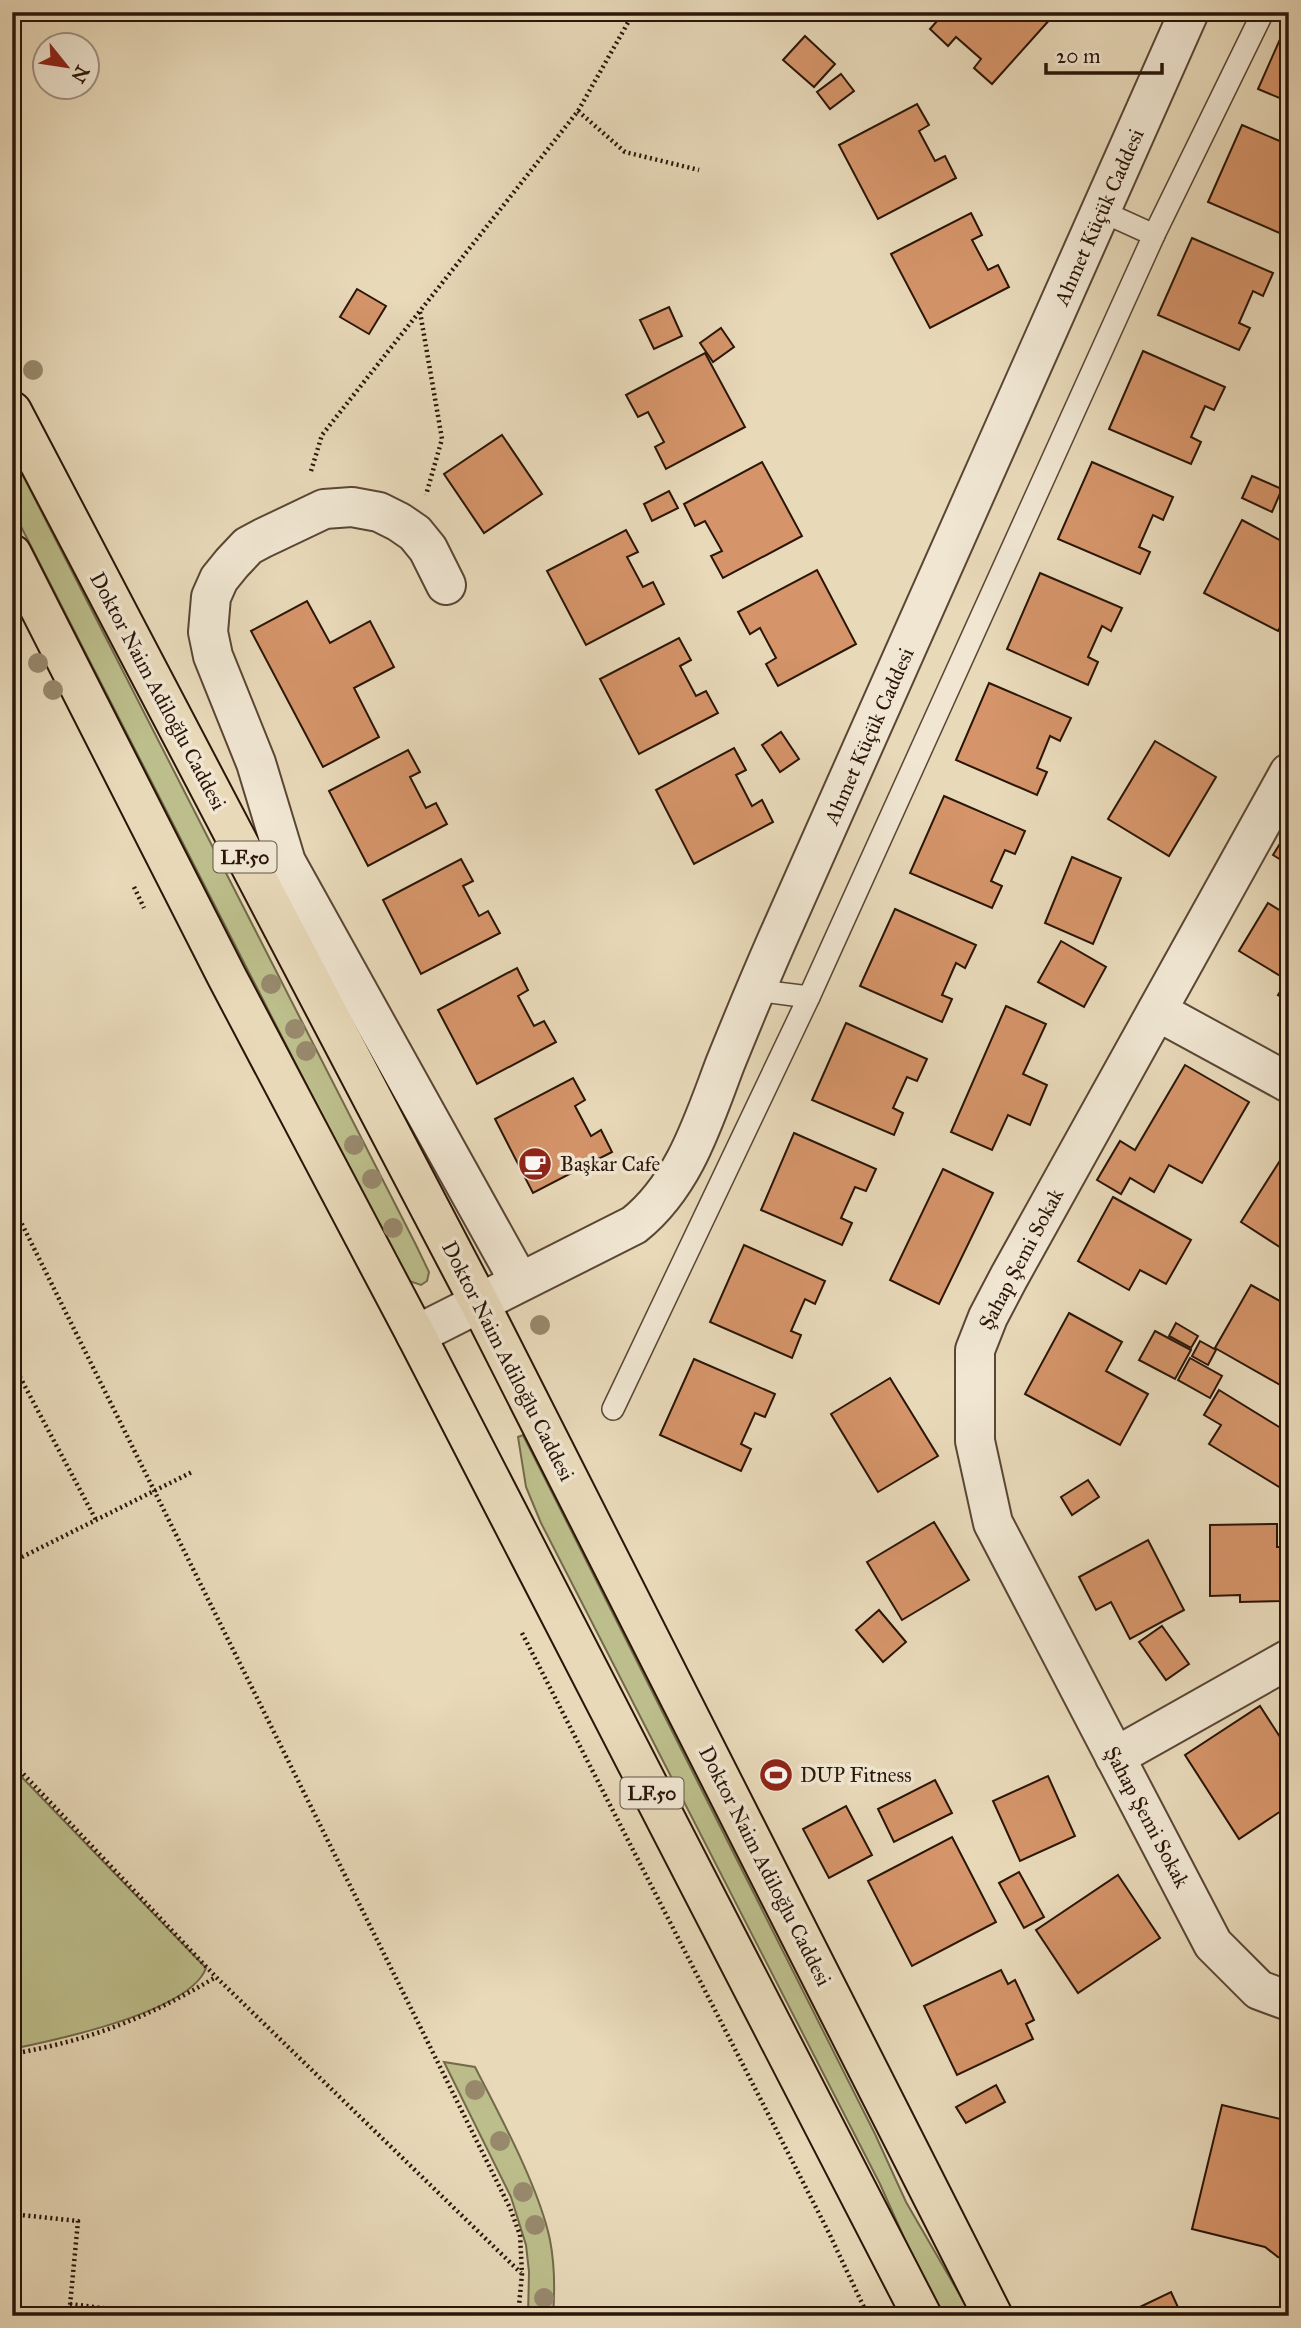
<svg xmlns="http://www.w3.org/2000/svg" width="1301" height="2328" font-family="'IM FELL Great Primer',serif">
<rect width="100%" height="100%" fill="#e8d9b9"/>
<filter id="stains"><feTurbulence type="fractalNoise" baseFrequency=".00286" numOctaves="4"/><feColorMatrix values="0 0 0 0 .2 0 0 0 0 .09 0 0 0 0 .02 0 0 0 .5 -.17"/></filter>
<radialGradient id="worn" r=".72"><stop offset=".6" stop-color="#630" stop-opacity="0"/><stop offset="1" stop-color="#630" stop-opacity=".3"/></radialGradient>
<g fill="#bcbe8b" stroke="#736a4a" stroke-width="2">
<polygon points="12,454 416,1245 429,1272 427,1281 421,1285 409,1281 392,1252 12,509"/>
<polygon points="523,1435 875,2134 906,2202 972,2316 939,2316 880,2184 541,1523 526,1487 518,1437"/>
<path d="M12 1767 206 1968C190 2012 56 2040 12 2049Z"/>
<path d="M444 2062 475 2067C500 2116 539 2187 550 2240 555 2266 555 2290 553 2316H528L529 2272 526 2245 511 2197Z"/>
</g>
<g fill="#d59469" stroke="#2a1508" stroke-width="2">
<polygon points="945,12 1046,12 1052,17 992,84 974,68 981,59 956,37 948,46 930,29"/>
<polygon points="1289,19 1289,102 1258,89"/>
<polygon points="805,36 835,64 814,87 783,60"/>
<polygon points="841,74 854,91 830,109 817,92"/>
<polygon points="917,104 929,125 919,131 935,161 945,156 956,178 878,219 839,145"/>
<polygon points="1242,125 1289,145 1289,237 1208,202"/>
<polygon points="971,213 982,235 972,240 988,270 998,265 1009,287 930,328 891,254"/>
<polygon points="1192,238 1273,273 1263,296 1253,291 1239,323 1250,328 1239,350 1158,315"/>
<polygon points="357,289 386,306 369,334 340,317"/>
<polygon points="669,307 682,336 654,349 640,320"/>
<polygon points="721,328 734,347 713,362 700,343"/>
<polygon points="1143,351 1225,387 1214,410 1205,406 1191,437 1201,442 1191,464 1109,429"/>
<polygon points="705,353 745,427 666,469 655,447 664,442 648,412 638,417 626,395"/>
<polygon points="502,435 542,494 484,533 444,474"/>
<polygon points="762,462 802,536 723,578 711,556 722,551 705,521 695,526 684,504"/>
<polygon points="1092,462 1173,497 1163,520 1153,515 1139,547 1150,552 1140,574 1058,539"/>
<polygon points="1252,476 1282,489 1272,512 1242,498"/>
<polygon points="669,491 678,508 652,521 644,504"/>
<polygon points="1242,520 1289,545 1289,611 1278,631 1204,593"/>
<polygon points="626,530 638,552 627,557 643,587 653,582 664,604 586,645 547,571"/>
<polygon points="817,570 856,644 778,686 766,664 776,658 760,628 750,634 738,612"/>
<polygon points="1040,573 1122,608 1111,631 1102,626 1088,657 1098,662 1088,685 1007,649"/>
<polygon points="307,601 330,643 370,621 394,667 354,688 379,737 323,767 251,631"/>
<polygon points="679,638 691,660 680,666 696,696 706,691 718,713 639,754 600,679"/>
<polygon points="989,683 1071,718 1060,741 1050,736 1037,768 1047,772 1037,795 956,760"/>
<polygon points="781,732 799,759 780,772 762,745"/>
<polygon points="1155,741 1216,777 1169,856 1108,819"/>
<polygon points="734,748 746,770 736,775 752,806 762,800 773,822 694,864 656,790"/>
<polygon points="408,750 420,772 410,777 426,808 436,803 447,824 368,866 329,791"/>
<polygon points="944,796 1025,831 1015,854 1005,850 991,881 1002,886 992,908 910,873"/>
<polygon points="1289,829 1289,865 1273,855"/>
<polygon points="1072,857 1121,878 1093,944 1045,923"/>
<polygon points="461,859 473,881 463,886 479,916 488,911 500,933 421,974 383,900"/>
<polygon points="1268,903 1289,916 1289,1001 1278,995 1287,980 1239,951"/>
<polygon points="895,909 976,945 965,968 956,963 942,995 952,999 942,1022 860,986"/>
<polygon points="1061,941 1106,967 1084,1007 1038,982"/>
<polygon points="517,968 528,990 518,996 534,1026 544,1021 556,1042 477,1084 438,1010"/>
<polygon points="1006,1006 1046,1024 1023,1074 1047,1085 1030,1125 1008,1115 992,1150 951,1132"/>
<polygon points="846,1023 927,1059 917,1081 907,1077 893,1108 903,1113 894,1135 812,1100"/>
<polygon points="1185,1065 1249,1102 1202,1183 1169,1165 1154,1192 1130,1178 1121,1194 1097,1180 1120,1141 1135,1150"/>
<polygon points="573,1078 585,1100 575,1106 591,1136 601,1130 612,1152 533,1193 495,1119"/>
<polygon points="794,1133 876,1169 866,1191 855,1187 841,1218 852,1223 842,1245 761,1210"/>
<polygon points="1288,1148 1289,1149 1289,1253 1241,1222"/>
<polygon points="943,1169 993,1193 939,1304 890,1280"/>
<polygon points="1113,1197 1191,1240 1166,1284 1140,1270 1129,1290 1078,1261"/>
<polygon points="744,1245 825,1281 815,1304 805,1299 791,1331 801,1335 792,1358 710,1322"/>
<polygon points="1251,1285 1289,1306 1289,1390 1215,1348"/>
<polygon points="1069,1313 1122,1342 1106,1371 1148,1394 1120,1445 1025,1394"/>
<polygon points="1176,1323 1198,1336 1191,1348 1169,1336"/>
<polygon points="1155,1331 1191,1350 1175,1379 1139,1360"/>
<polygon points="1200,1341 1216,1350 1208,1365 1192,1356"/>
<polygon points="1190,1358 1222,1376 1210,1398 1178,1380"/>
<polygon points="694,1359 775,1394 765,1417 755,1413 741,1444 751,1449 741,1471 660,1435"/>
<polygon points="890,1378 938,1456 878,1492 831,1414"/>
<polygon points="1219,1390 1289,1433 1289,1493 1209,1444 1221,1425 1204,1415"/>
<polygon points="1088,1480 1099,1497 1072,1515 1061,1497"/>
<polygon points="934,1522 969,1580 902,1620 867,1562"/>
<polygon points="1277,1524 1277,1547 1289,1547 1289,1575 1283,1575 1283,1601 1240,1602 1240,1595 1210,1596 1210,1525"/>
<polygon points="1148,1540 1184,1610 1130,1639 1111,1602 1096,1610 1079,1577"/>
<polygon points="879,1610 906,1642 883,1662 856,1630"/>
<polygon points="1162,1626 1189,1664 1166,1680 1139,1642"/>
<polygon points="1260,1706 1289,1751 1289,1793 1281,1798 1287,1807 1239,1839 1185,1755"/>
<polygon points="1048,1776 1075,1836 1020,1861 993,1801"/>
<polygon points="935,1780 952,1813 894,1842 878,1809"/>
<polygon points="846,1806 872,1855 829,1878 803,1829"/>
<polygon points="952,1837 996,1922 912,1966 868,1881"/>
<polygon points="1019,1872 1044,1917 1024,1928 999,1883"/>
<polygon points="1118,1875 1160,1938 1078,1993 1036,1930"/>
<polygon points="1001,1970 1008,1984 1015,1980 1034,2020 1026,2024 1033,2039 957,2075 924,2006"/>
<polygon points="996,2085 1005,2102 966,2123 956,2107"/>
<polygon points="1222,2105 1289,2121 1289,2260 1278,2257 1265,2247 1192,2229"/>
<polygon points="1171,2292 1182,2316 1121,2316"/>
</g>
<g fill="none" stroke-linecap="round" stroke-linejoin="round">
<g stroke="#5a4634" stroke-width="24">
<g id="service">
<polyline points="1101,211 1154,235"/>
<polyline points="754,990 809,997"/>
<polyline points="613,1409 809,997 1154,235 1263,12"/>
</g>
</g>
<g stroke="#5a4634" stroke-width="42">
<g id="minor">
<polyline points="446,585 428,549 415,533 399,522 379,512 352,507 324,509 263,538 248,546 232,563 219,579 211,597 208,632 213,656 256,763 286,862 519,1281"/>
<polyline points="1289,773 1009,1277 988,1317 975,1350 975,1441 993,1523 1213,1944 1259,1990 1289,2001"/>
<polyline points="1157,1011 1289,1083"/>
<path d="M416 1335 634 1225C684 1185 703 1122 725 1064 742 1022 759 981 777 940 916 631 1052 321 1189 12"/>
<polyline points="1115,1757 1289,1659"/>
</g>
</g>
<g stroke="#2a1508" stroke-width="42">
<g id="primary">
<polyline points="12,411 479,1302 993,2316"/>
<polyline points="12,554 227,977 416,1335 922,2316"/>
</g>
</g>
<g stroke="#2a1508" stroke-width="4.5" stroke-dasharray="2 3.5" stroke-linecap="butt">
<polyline points="578,111 625,152 699,170"/>
<polyline points="420,312 442,439 426,495"/>
<polyline points="311,471 322,435 578,111 634,12"/>
<polyline points="134,887 144,908"/>
<polyline points="12,1204 510,2208 520,2235 522,2274 518,2316"/>
<polyline points="12,1362 96,1520"/>
<polyline points="12,1562 194,1471"/>
<polyline points="522,1633 829,2233 868,2316"/>
<polyline points="12,1762 216,1977 521,2273"/>
<path d="M12 2054C91 2040 147 2018 216 1977"/>
<polyline points="12,2214 78,2221 69,2316"/>
<polyline points="70,2304 151,2314 151,2316"/>
</g>
<use href="#service" stroke="#f0e6d2" stroke-width="21"/>
<use href="#minor" stroke="#f0e6d2" stroke-width="38"/>
<use href="#primary" stroke="#e8d9b9" stroke-width="38"/>
</g>
<g fill="#98896d">
<circle cx="33" cy="370" r="10"/>
<circle cx="38" cy="663" r="10"/>
<circle cx="53" cy="690" r="10"/>
<circle cx="271" cy="984" r="10"/>
<circle cx="295" cy="1029" r="10"/>
<circle cx="306" cy="1051" r="10"/>
<circle cx="354" cy="1145" r="10"/>
<circle cx="372" cy="1179" r="10"/>
<circle cx="393" cy="1228" r="10"/>
<circle cx="540" cy="1325" r="10"/>
<circle cx="475" cy="2090" r="10"/>
<circle cx="500" cy="2141" r="10"/>
<circle cx="523" cy="2192" r="10"/>
<circle cx="535" cy="2225" r="10"/>
<circle cx="544" cy="2298" r="10"/>
</g>
<defs>
<g id="cafe-disc" transform="scale(1.75)"><circle r="9.5" fill="#8f2418" stroke="#f0e6d2"/><path d="M-5.5-4.5H6V0H3Q3 3.5 0 3.5H-2.5Q-5.5 3.5-5.5 0ZM3-3.2v2h1.7v-2ZM-6 4.5H4V6H-6Z" fill="#fff"/></g>
<g id="stadium-disc" transform="scale(1.75)"><circle r="9.5" fill="#8f2418" stroke="#f0e6d2"/><path d="M0-5a6.5 5 0 1 0 0 10a6.5 5 0 1 0 0-10ZM-3.5-1.8h7v3.6h-7Z" fill="#fff"/></g>
</defs>
<g fill-rule="evenodd">
<use href="#cafe-disc" x="535" y="1164"/>
<use href="#stadium-disc" x="776" y="1775"/>
</g>
<g text-anchor="middle" dominant-baseline="central" stroke-width="7" stroke-linejoin="round" paint-order="stroke">
<g fill="#f0e6d2" stroke="#655445" stroke-width="2">
<rect x="213.5" y="841.5" width="63" height="31" rx="5"/>
<rect x="620.5" y="1777.5" width="63" height="31" rx="5"/>
</g>
<g font-size="19" font-weight="bold" fill="#2a1508">
<text x="245" y="857">LF.50</text>
<text x="652" y="1793">LF.50</text>
</g>
<g font-size="21" fill="#2a1508" stroke="#f0e6d2">
<text transform="translate(1099 217) rotate(-66)">Ahmet Küçük Caddesi</text>
<text transform="translate(158 691) rotate(62)">Doktor Naim Adiloğlu Caddesi</text>
<text transform="translate(869 736) rotate(-66)">Ahmet Küçük Caddesi</text>
<text transform="translate(1021 1259) rotate(-62)">Şahap Şemi Sokak</text>
<text transform="translate(508 1361) rotate(63)">Doktor Naim Adiloğlu Caddesi</text>
<text transform="translate(1147 1817) rotate(62)">Şahap Şemi Sokak</text>
<text transform="translate(765 1866) rotate(63)">Doktor Naim Adiloğlu Caddesi</text>
</g>
<g font-size="21" fill="#2a1508" stroke="#f0e6d2" text-anchor="start">
<text x="560" y="1164">Başkar Cafe</text>
<text x="800" y="1775">DUP Fitness</text>
</g>
</g>
<rect width="1301" height="2328" fill="none" stroke="#e8d9b9" stroke-width="42"/>
<rect x="14" y="14" width="1273" height="2300" fill="none" stroke="#2a1508" stroke-width="3.5"/>
<rect x="21" y="21" width="1259" height="2286" fill="none" stroke="#2a1508" stroke-width="2"/>
<g transform="translate(66 66) rotate(120)"><circle r="33" fill="#f0e6d2" stroke="#a19281" stroke-width="2"/>
<path d="M0-5L12 26L0 18L-12 26Z" fill="#8f2418"/>
<text y="-10" font-size="19" font-weight="bold" text-anchor="middle" fill="#2a1508">N</text>
</g>
<path d="M1046 63v10h116v-10" fill="none" stroke="#2a1508" stroke-width="3.5"/>
<text x="1056" y="63" font-size="21" fill="#2a1508" stroke="#f0e6d2" stroke-width="5" paint-order="stroke">20 m</text>
<rect width="100%" height="100%" filter="url(#stains)"/>
<rect width="100%" height="100%" fill="url(#worn)"/>
</svg>
